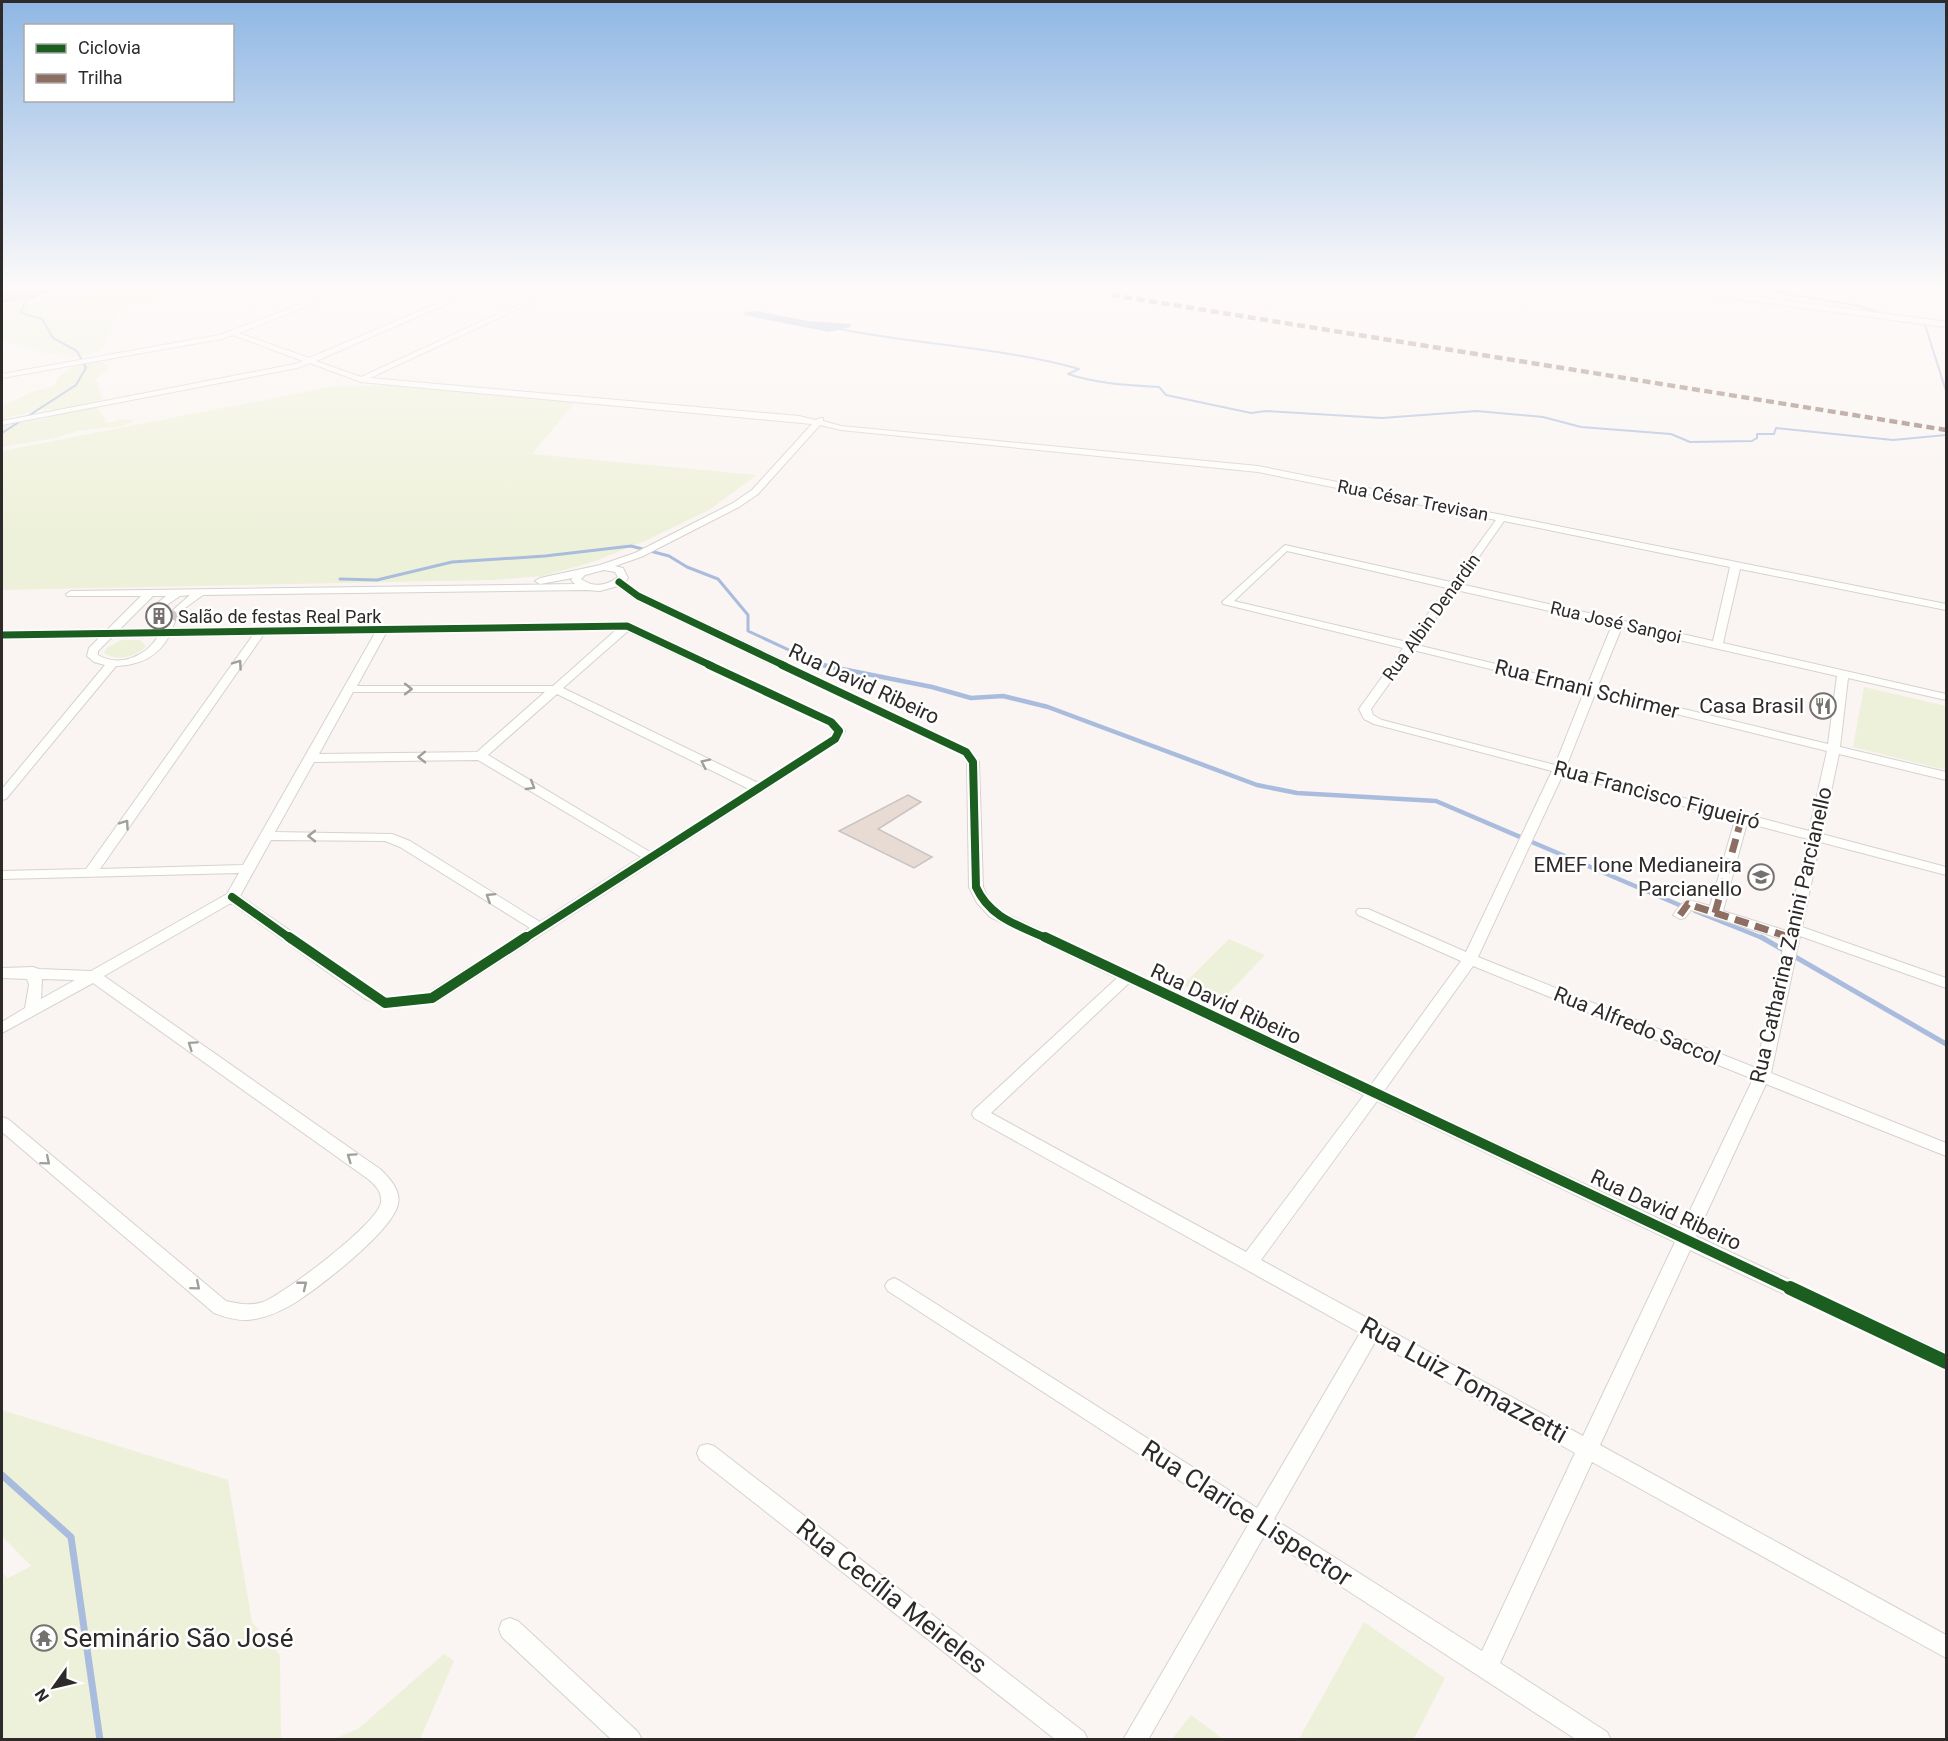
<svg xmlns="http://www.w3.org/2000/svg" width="1948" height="1741" font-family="Roboto,sans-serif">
<rect width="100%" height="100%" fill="#faf5f2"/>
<g fill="#eef1d9">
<path d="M91 289H186L187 295 127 304C117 310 111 319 111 331L106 337 105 347C77 368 30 349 2 340V307L48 300 65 302 93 294Z"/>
<polygon points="100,361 108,365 108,370 96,379 103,399 88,405 98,409 107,423 124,419 134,421 122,426 76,431 55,438 2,447 2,426 46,419 55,413 52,409 38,410 2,419 2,406 34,391 55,386 57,378 80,362"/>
<polygon points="391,385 576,401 532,454 757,475 709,510 647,540 593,562 543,576 493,580 2,590 2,451 331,387"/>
<path d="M122 640H140L146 646C136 657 116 662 104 653L107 648Z"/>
<polygon points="1864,687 1946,706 1946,770 1853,747"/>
<polygon points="1229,939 1265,955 1220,1002 1183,985"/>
<polygon points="2,1410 228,1480 252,1622 280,1655 281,1739 2,1739 2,1573 8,1578 31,1566 2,1536"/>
<polygon points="1364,1622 1445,1678 1414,1739 1299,1739"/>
<polygon points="444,1654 454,1661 420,1739 333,1739 358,1729"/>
<polygon points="1191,1715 1223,1739 1172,1739"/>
</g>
<g fill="#aabcdd">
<polygon points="2,289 16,291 56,289 32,299 2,303"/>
<polygon points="756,311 809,321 851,324 850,327 829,332 743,315 746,312"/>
</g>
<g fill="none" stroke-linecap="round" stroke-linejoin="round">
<g stroke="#aabcdd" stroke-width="2">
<polyline points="1757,289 1854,305 1893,316"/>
<polyline points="1918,323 1946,327"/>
<polyline points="1925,325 1946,391"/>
<path d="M840 329C919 345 1001 347 1079 369L1068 374C1098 384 1128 385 1159 387L1166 395 1251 413 1266 411 1382 418 1477 411 1543 417 1581 427 1671 434 1690 442 1752 441 1757 438V434H1774L1776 428 1893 440 1946 435"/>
<polyline points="2,433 76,385 86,368 77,351 53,338 42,319 21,313 30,289"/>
</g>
<polyline stroke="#aabcdd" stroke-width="3" points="340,579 377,580 452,562 545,556 631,546 669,556 687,567 718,579 748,615 748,631 819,664 830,666"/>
<g stroke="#aabcdd" stroke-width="4.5">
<polyline points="822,665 932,687 971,698 1003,696 1048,707 1257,785 1297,793 1436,801 1684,907"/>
<polyline points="1695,911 1765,939"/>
</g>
<polyline stroke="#aabcdd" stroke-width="5" points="1761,937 1946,1044"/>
<polyline stroke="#aabcdd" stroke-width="7" points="2,1475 71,1537 100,1740"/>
</g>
<polygon fill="#e8dbd4" stroke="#c8c4c2" stroke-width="1.5" points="908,795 921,802 878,829 932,857 914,868 839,831"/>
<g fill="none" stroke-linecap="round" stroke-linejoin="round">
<g stroke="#d1ccca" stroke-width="10" stroke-dasharray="10 5" stroke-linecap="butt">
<polyline points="148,621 160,610"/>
<polyline points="170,621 178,610"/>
</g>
<g stroke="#d6d2cf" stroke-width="2">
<g id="minor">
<path d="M343 289H352L239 333 309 358 472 289H481L316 361 361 377 552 289H561L370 378 799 416 816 420 820 418H823V421L841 426 1258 466 1946 604V610L1740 569 1723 643 1946 694V700L1848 678 1840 747 1946 772V780L1839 754 1822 834 1946 867V875L1820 842 1802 927 1946 978V988L1800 936 1771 1073 1946 1143V1156L1766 1084 1696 1236 1946 1353V1370L1690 1250 1600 1445 1946 1635V1658L1592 1462 1500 1663 1607 1732 1611 1740H1577L1264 1536 1148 1740H1123L1248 1525 888 1291 885 1286 888 1281 894 1278 900 1281 1257 1508 1360 1333 974 1118 972 1114 974 1110 1117 978 990 917 977 903 969 887 967 762 962 755 634 598 618 586 600 591 586 590 203 595 178 613 173 610 190 595 180 596 164 607V612H156L154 606 166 596H153L119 630 161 629 166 619 170 618 175 621 172 629 627 623 835 720 845 731 839 742 437 1002 385 1008 364 998 231 903 104 976 380 1169C390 1178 401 1191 398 1204 393 1231 317 1289 293 1304 281 1311 268 1317 255 1319 241 1322 227 1318 214 1313L2 1132V1117L8 1119 226 1301C239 1304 250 1306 263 1302 284 1294 380 1222 381 1202 382 1191 375 1185 368 1179L93 983 2 1033V1022L25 1008 29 985 27 979 2 978V968L33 967 39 969 91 971 227 894 239 873 2 879V871L86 869 253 635 169 636C158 657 140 665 116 666L6 799 2 800V789L105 665 94 662 87 656 89 648 100 637 2 638V632L107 630 141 596H67L66 594 71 591 575 584 571 580 573 578 540 584 535 581 540 578 600 565 635 553 733 503 752 490 812 424 361 382 310 363 297 368 2 425V421L295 364 303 361 233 335 221 339 2 378V374L219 335ZM820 425 841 430 1258 472 1496 520 1451 582 1285 545 1222 602 1223 604 1403 648 1359 709 1364 719 1374 724 1552 771 1466 952 1368 909H1358L1356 912 1358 915 1461 961 1371 1085 1000 911 988 898 983 887 979 762 970 749 642 594 625 582 628 578 623 568 615 566 641 557 739 507 758 494ZM1504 521 1730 567 1713 641 1460 584ZM1287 551 1447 588 1407 642 1234 601ZM604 570 615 572 618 577C606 586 594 588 581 579L585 575ZM1456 590 1612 625 1587 686 1417 645ZM1622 627 1837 676 1828 744 1597 688ZM617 629 553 686H357L386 633ZM628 631 827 724 833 731 830 737 758 783 563 688ZM375 633 243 865 100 869 264 634ZM158 636C147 656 119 668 98 655V651L112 637ZM1413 650 1584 692 1555 765 1382 720 1373 715 1371 709ZM353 692H545L477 752 319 754ZM557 694 749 789 650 852 488 755ZM1595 694 1827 751 1809 831 1566 767ZM478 760 641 857 540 922 410 841 392 834 275 832 314 762ZM1563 774 1735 820 1710 906C1689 900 1686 896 1673 915L1680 919 1685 918 1691 910 1785 940 1756 1068 1478 957ZM1747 823 1808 839 1787 931 1723 911ZM271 840 385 841 400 847 530 928 428 993 387 998 240 896ZM1473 966 1753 1079 1681 1229 1384 1091ZM42 979 75 980 41 999ZM1129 983 1364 1095 1246 1252 991 1113ZM1377 1101 1675 1242 1583 1436 1261 1260ZM1375 1342 1575 1453 1482 1651 1274 1519Z"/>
<polygon points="1072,289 1087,289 1115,295 1112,297"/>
<polygon points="707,1444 714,1446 1084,1732 1088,1740 1056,1740 700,1460 697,1453 700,1446"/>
<polygon points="510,1618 518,1621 638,1732 642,1740 612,1740 502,1637 499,1629 502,1621"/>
</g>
</g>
<g stroke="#d6d2cf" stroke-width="3">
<polygon id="tertiary" points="1675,289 1697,289 1946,322 1946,327 1679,291"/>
</g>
<use href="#minor" fill="#fefefd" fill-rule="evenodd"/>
<use href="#tertiary" fill="#fefefd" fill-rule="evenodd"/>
<polyline stroke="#8d6e63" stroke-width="4.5" stroke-dasharray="8 4.5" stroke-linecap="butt" points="1112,295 1946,430"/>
<g stroke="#8d6e63" stroke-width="7" stroke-dasharray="14 7" stroke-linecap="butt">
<polyline points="1715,913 1742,817"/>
<polyline points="1680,915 1688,904 1792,938"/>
</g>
<g stroke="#fff" stroke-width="10">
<g id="cycleway-far3">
<polyline points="619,582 638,596 785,666"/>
<polyline points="2,635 627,626 712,666"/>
</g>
</g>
<g stroke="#fff" stroke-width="12">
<g id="cycleway-far2">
<path d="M782 665 966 752 973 762 976 887C990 918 1018 925 1048 939"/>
<polyline points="232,897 291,939"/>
<polyline points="524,939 835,739 839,731 831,722 709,665"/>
</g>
</g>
<g stroke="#fff" stroke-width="14">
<g id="cycleway-far1">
<polyline points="289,937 385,1003 432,998 526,937"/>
<polyline points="1045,937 1793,1290"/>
</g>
</g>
<g stroke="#fff" stroke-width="18">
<polyline id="cycleway" points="1790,1288 1946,1362"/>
</g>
<use href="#cycleway-far3" stroke="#1b5e20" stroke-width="7"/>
<use href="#cycleway-far2" stroke="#1b5e20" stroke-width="8"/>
<use href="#cycleway-far1" stroke="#1b5e20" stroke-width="10"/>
<use href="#cycleway" stroke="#1b5e20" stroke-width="14"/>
</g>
<defs><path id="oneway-chevron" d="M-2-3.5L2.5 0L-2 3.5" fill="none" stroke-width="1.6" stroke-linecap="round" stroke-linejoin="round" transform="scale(1.5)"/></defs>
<g stroke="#a09f9e">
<use href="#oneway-chevron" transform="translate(238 664) rotate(-55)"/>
<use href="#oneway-chevron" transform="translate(408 689)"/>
<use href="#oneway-chevron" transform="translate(422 757) rotate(179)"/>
<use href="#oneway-chevron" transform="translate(705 763) rotate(-154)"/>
<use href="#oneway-chevron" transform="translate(531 786) rotate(31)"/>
<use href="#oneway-chevron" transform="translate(125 824) rotate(-55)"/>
<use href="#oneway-chevron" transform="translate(312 836) rotate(180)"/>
<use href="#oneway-chevron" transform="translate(490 897) rotate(-148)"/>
<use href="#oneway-chevron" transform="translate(192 1045) rotate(-145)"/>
<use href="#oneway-chevron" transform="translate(351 1157) rotate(-145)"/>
<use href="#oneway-chevron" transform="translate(46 1161) rotate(40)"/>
<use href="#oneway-chevron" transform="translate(303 1285) rotate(-39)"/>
<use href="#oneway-chevron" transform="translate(196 1286) rotate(40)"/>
</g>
<linearGradient id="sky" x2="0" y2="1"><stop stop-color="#8fb7e4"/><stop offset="0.54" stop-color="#fdfaf9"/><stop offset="1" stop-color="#fdfaf9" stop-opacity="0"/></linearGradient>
<rect width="1948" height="533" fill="url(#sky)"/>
<defs>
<g id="building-ring" transform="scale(1.35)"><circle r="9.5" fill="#fff" stroke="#75716f" stroke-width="1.5"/><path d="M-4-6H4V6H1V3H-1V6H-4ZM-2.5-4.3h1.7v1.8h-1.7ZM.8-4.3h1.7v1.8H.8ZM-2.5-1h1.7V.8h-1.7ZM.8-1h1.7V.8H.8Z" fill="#75716f"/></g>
<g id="restaurant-ring" transform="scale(1.35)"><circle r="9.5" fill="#fff" stroke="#75716f" stroke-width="1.5"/><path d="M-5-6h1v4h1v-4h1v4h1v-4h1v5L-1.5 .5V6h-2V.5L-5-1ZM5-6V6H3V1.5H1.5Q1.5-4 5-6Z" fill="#75716f"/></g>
<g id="school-ring" transform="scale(1.35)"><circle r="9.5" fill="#fff" stroke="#75716f" stroke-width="1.5"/><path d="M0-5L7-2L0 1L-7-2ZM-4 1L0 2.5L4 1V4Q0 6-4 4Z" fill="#75716f"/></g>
<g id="temple-ring" transform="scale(1.35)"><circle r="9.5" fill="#fff" stroke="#75716f" stroke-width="1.5"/><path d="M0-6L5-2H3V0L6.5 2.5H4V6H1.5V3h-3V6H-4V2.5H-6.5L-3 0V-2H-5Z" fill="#75716f"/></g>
</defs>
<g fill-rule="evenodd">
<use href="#building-ring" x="159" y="616"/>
<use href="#restaurant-ring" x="1823" y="706"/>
<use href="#school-ring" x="1761" y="877"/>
<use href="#temple-ring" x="44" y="1638"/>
</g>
<g text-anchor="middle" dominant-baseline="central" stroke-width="5" stroke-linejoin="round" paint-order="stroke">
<g font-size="18" fill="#2e2a29" stroke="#fff">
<text transform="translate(1413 500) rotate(11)">Rua César Trevisan</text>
<text transform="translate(1431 617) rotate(-54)">Rua Albin Denardin</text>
<text transform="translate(1616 622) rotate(13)">Rua José Sangoi</text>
</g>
<g font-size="18" fill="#2e2a29" stroke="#fff" text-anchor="start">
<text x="178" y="616">Salão de festas Real Park</text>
</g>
<g font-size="21" fill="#2e2a29" stroke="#fff">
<text transform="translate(864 684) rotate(25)">Rua David Ribeiro</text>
<text transform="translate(1587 689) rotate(14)">Rua Ernani Schirmer</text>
<text transform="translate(1657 795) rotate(15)">Rua Francisco Figueiró</text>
<text transform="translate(1791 935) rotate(-77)">Rua Catharina Zanini Parcianello</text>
<text transform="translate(1226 1004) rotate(25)">Rua David Ribeiro</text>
<text transform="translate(1637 1026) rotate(22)">Rua Alfredo Saccol</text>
<text transform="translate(1666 1210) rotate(25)">Rua David Ribeiro</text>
</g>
<g font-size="21" fill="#2e2a29" stroke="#fff" text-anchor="end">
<text x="1804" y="706">Casa Brasil</text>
<text x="1742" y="865">EMEF Ione Medianeira<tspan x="1742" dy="24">Parcianello</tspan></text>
</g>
<g font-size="26" fill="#2e2a29" stroke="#fff">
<text transform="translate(1464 1380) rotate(29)">Rua Luiz Tomazzetti</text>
<text transform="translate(1247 1513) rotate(33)">Rua Clarice Lispector</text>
<text transform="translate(892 1596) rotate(38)">Rua Cecília Meireles</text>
</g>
<g font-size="26" fill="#2e2a29" stroke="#fff" text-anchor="start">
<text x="63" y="1638">Seminário São José</text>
</g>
</g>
<rect width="1948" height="1741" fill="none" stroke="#2e2a29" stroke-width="6"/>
<rect x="24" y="24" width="210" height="78" fill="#ffffff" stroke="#abaaa9" stroke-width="1.5"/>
<rect x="36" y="44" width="30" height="9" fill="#1b5e20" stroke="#abaaa9" stroke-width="1.5"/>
<text x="78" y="54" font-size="18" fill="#2e2a29">Ciclovia</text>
<rect x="36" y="74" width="30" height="9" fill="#8d6e63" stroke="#abaaa9" stroke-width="1.5"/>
<text x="78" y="84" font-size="18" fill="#2e2a29">Trilha</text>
<g transform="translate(54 1687) rotate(236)" stroke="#ffffff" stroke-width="4.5" paint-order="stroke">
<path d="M0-4.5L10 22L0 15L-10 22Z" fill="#2e2a29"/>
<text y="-9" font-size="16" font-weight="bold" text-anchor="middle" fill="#2e2a29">N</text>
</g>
</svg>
